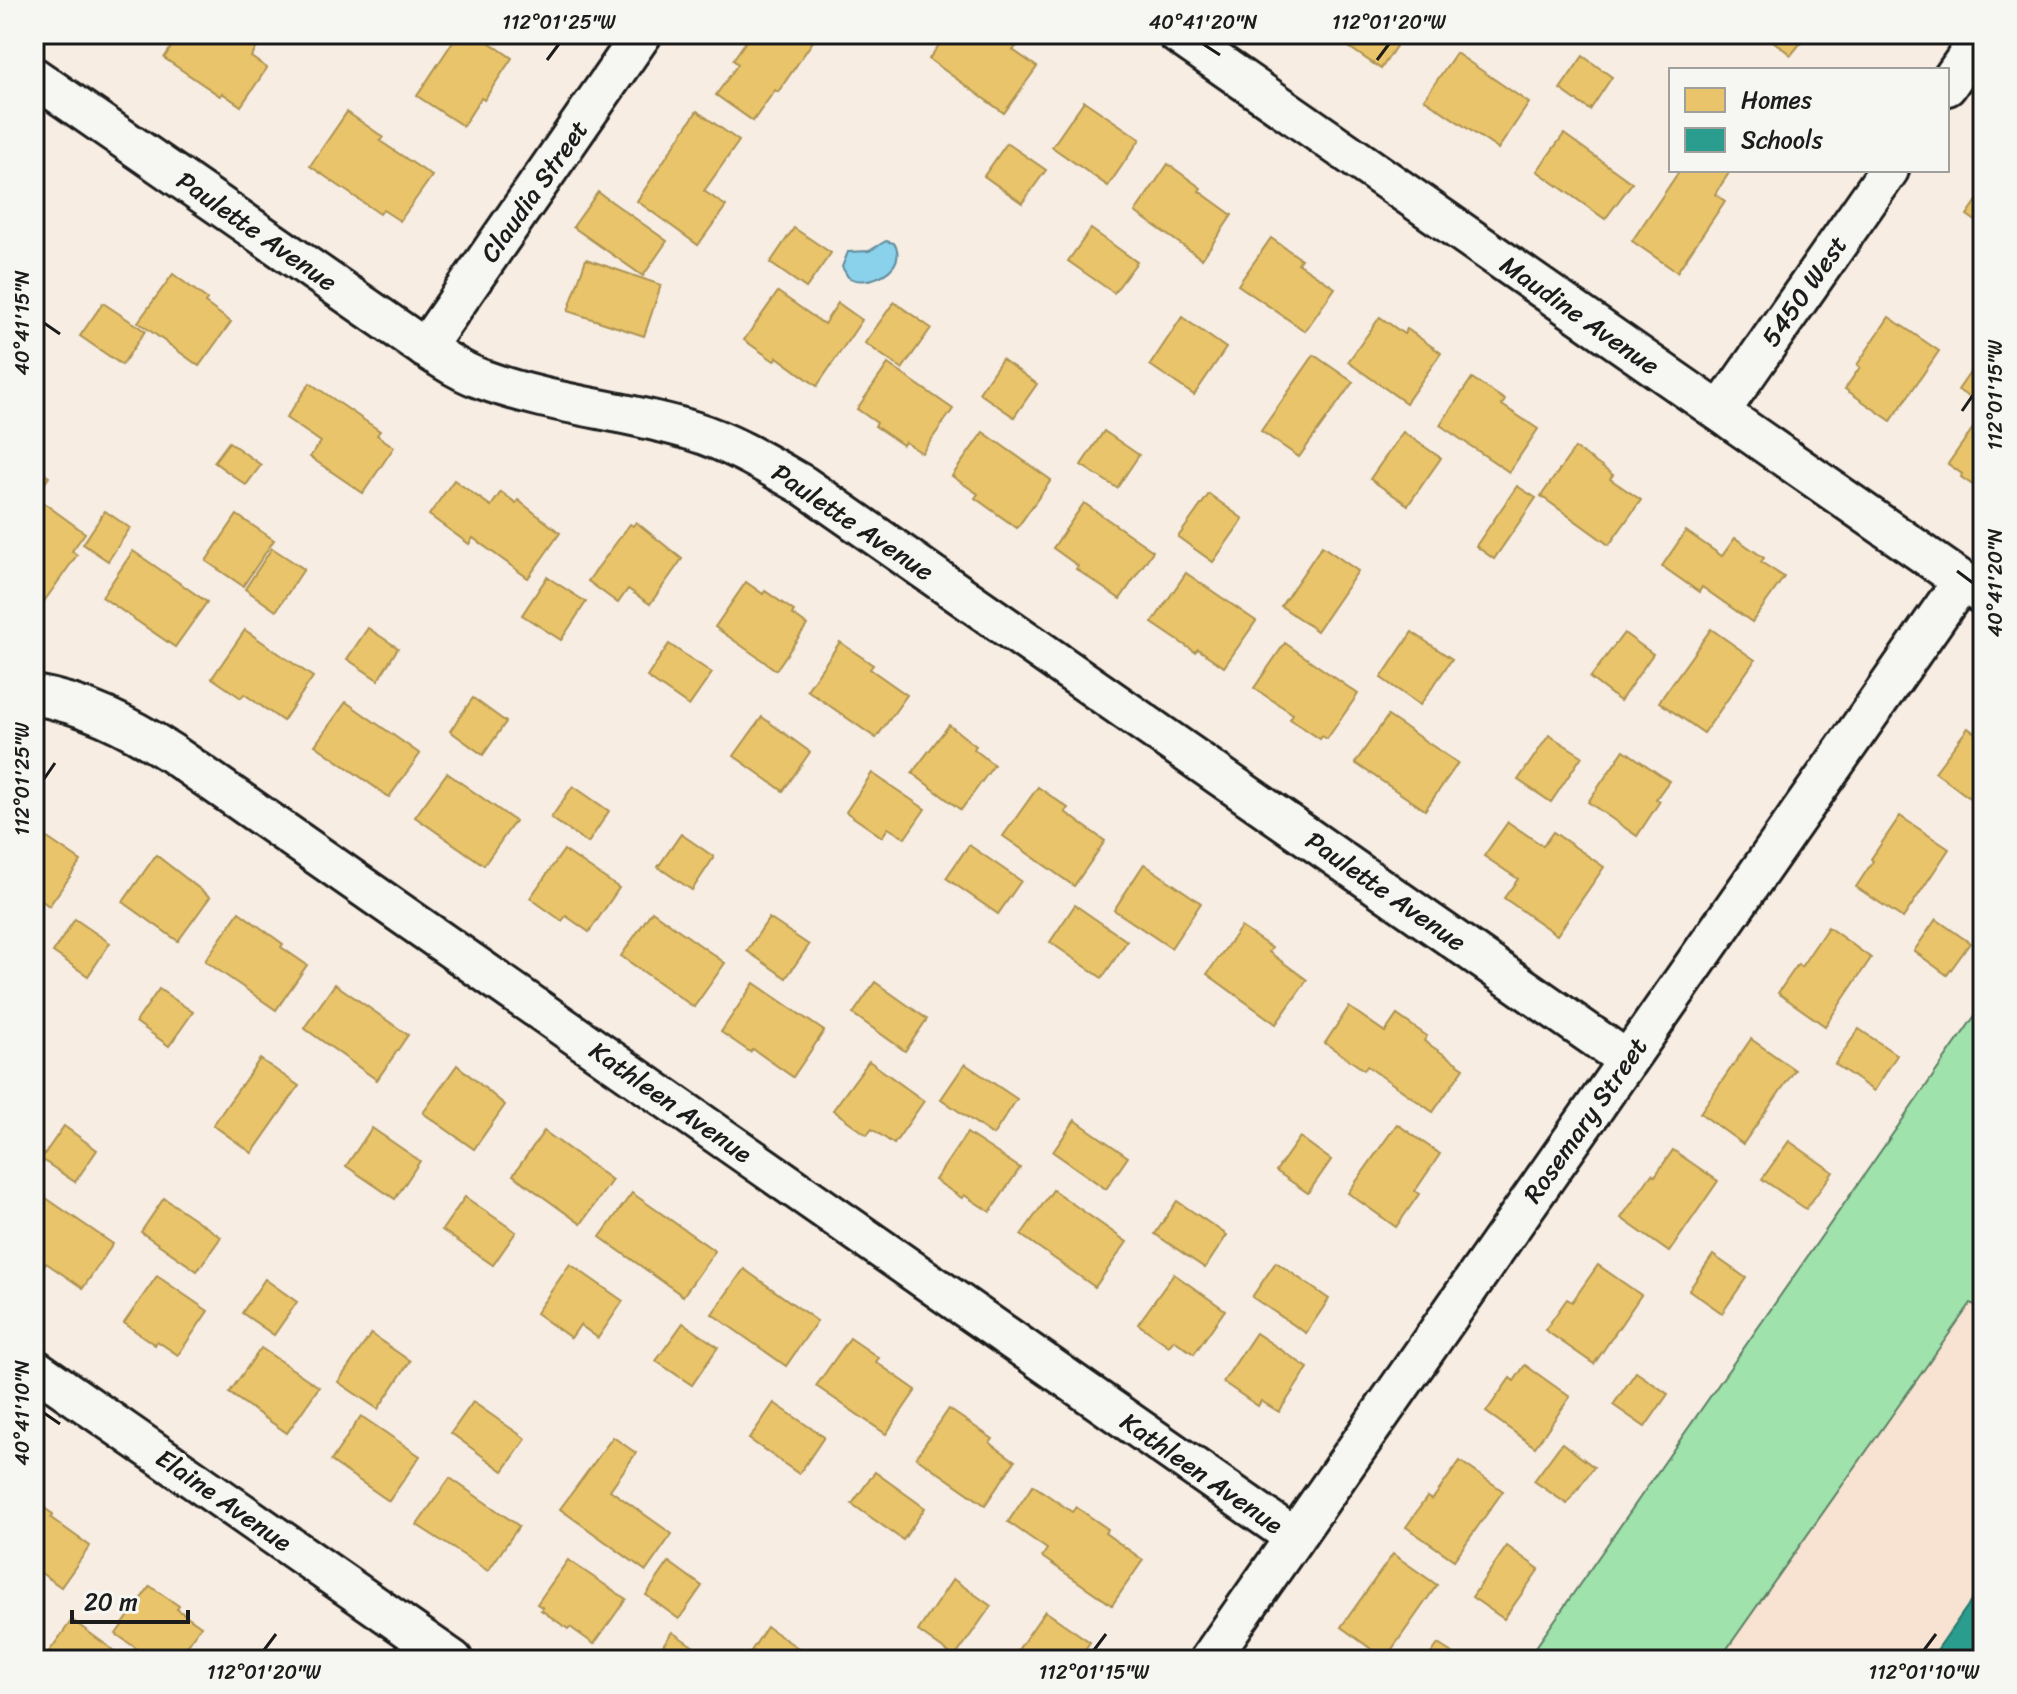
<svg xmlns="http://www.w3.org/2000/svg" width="2017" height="1694" font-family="Sriracha,sans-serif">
<rect width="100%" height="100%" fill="#f7ede3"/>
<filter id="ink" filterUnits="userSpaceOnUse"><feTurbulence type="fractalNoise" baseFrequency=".0125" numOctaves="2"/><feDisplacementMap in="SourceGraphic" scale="16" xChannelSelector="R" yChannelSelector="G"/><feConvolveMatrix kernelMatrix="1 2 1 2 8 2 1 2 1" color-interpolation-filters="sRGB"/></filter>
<g filter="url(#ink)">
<polygon fill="#f8e2d1" points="1983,1004 1983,1660 1527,1660"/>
<polygon fill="#9fe2ac" stroke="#5e7f64" stroke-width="2" points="1983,1004 1983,1310 1971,1303 1719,1660 1527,1660"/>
<path fill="#8ad1ec" stroke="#5e8999" stroke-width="2" d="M886 241 894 243C910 268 868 289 848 277L842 267 848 252 869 251Z"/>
<g fill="#e9c46a" stroke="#ac9253" stroke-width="2">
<polygon points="180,34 230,36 235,34 256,49 251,57 267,68 241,106 222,93 220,96 164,58"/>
<polygon points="458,34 477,34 512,58 484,100 481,98 463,126 417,96"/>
<polygon points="751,34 818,34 778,92 775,90 753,121 716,95 738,64 733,60"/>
<polygon points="947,34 997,34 1016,47 1013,50 1037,67 1004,113 929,59"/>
<polygon points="1330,34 1404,34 1381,69"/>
<polygon points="1764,34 1808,34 1791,55"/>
<polygon points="1456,53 1529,103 1498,149 1424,99"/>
<polygon points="1583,56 1612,77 1590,110 1560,89"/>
<polygon points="1084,101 1140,139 1108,186 1052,147"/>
<polygon points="697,111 739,141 704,191 726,206 698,245 637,201"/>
<polygon points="347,112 383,137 380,141 432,176 400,221 383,210 380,214 310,166"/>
<polygon points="1564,134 1632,183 1605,219 1537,171"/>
<polygon points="1007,143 1046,170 1022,203 984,176"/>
<polygon points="1168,164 1201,188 1199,191 1232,215 1202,259 1135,212"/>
<polygon points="1680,170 1731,170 1715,194 1725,201 1677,272 1632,241"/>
<polygon points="598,192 667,241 643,276 573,227"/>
<polygon points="1983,192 1983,226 1967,215"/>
<polygon points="794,228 831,253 806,288 770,263"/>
<polygon points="1091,229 1137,262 1114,293 1068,261"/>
<polygon points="1271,238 1301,259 1298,263 1335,288 1305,331 1238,285"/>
<polygon points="586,259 661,285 644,336 568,311"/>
<polygon points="173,274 207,299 205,303 231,322 199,366 138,322"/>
<polygon points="778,292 824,324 838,303 862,320 817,386 777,357 774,361 744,340"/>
<polygon points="894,302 931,328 902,369 865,343"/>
<polygon points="103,303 145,331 122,365 80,336"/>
<polygon points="1182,317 1226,348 1194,395 1150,365"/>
<polygon points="1380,317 1404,334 1407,329 1441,353 1406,403 1348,362"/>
<polygon points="1889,317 1939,351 1891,421 1845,389 1860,367 1857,365"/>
<polygon points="1983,354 1983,406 1958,390"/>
<polygon points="1314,355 1353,382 1299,457 1261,431"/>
<polygon points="1002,359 1037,384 1014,417 979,393"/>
<polygon points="888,364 953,409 922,453 905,442 903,445 875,426 877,423 857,409"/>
<polygon points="1472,378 1505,400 1502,405 1538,429 1509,472 1440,425"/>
<polygon points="310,383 380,431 377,435 394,447 363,493 310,457 321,442 286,418"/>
<polygon points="1980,418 1983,420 1983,492 1961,477 1962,474 1948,464"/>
<polygon points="1104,431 1139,455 1117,488 1081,465"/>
<polygon points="983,432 1051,480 1017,528 975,498 978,494 952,476"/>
<polygon points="1403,432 1441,458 1408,505 1370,479"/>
<polygon points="229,442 261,465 246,485 214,462"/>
<polygon points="1575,448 1613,475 1610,479 1641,500 1609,545 1541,496"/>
<polygon points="34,467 49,477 34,499"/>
<polygon points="454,480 491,506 501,492 516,503 518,500 560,533 528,578 473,538 469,544 429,515"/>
<polygon points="1517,486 1536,498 1494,559 1476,546"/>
<polygon points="1209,494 1243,519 1213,562 1178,537"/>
<polygon points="41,501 85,533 72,551 77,555 43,603 34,597 34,511"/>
<polygon points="1084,503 1153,551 1120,599 1076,569 1078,566 1053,548"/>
<polygon points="105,511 130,528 108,561 83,544"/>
<polygon points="237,515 274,540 243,586 206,561"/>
<polygon points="636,522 682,559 650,604 628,589 618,603 588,581 630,524 633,526"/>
<polygon points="1686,531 1722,556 1735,538 1764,558 1761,562 1784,577 1752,622 1702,587 1699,592 1662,566"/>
<polygon points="1322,546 1358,571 1317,631 1281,606"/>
<polygon points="272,548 304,569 276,611 245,589"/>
<polygon points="133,551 207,602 175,647 102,597"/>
<polygon points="1186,573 1256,621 1224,667 1198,649 1195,652 1152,623"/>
<polygon points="547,577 586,602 561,640 522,615"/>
<polygon points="746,582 763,594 765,591 794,611 792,614 807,625 776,670 715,627"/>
<polygon points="368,628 398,648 378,680 347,659"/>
<polygon points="1711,629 1755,660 1704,733 1659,702"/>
<polygon points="245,630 313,677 283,721 244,694 241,698 212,678"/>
<polygon points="1412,632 1452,659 1420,705 1381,678"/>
<polygon points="1624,633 1653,654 1620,701 1590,678"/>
<polygon points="840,642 873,665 870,669 907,695 876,738 807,690"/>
<polygon points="1285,643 1358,694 1327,739 1322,736 1320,739 1290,719 1293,714 1254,688"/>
<polygon points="669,644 712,673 689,706 647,677"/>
<polygon points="473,698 506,722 483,755 450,731"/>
<polygon points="346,702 420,754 389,797 315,745"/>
<polygon points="1388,716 1458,763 1425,810 1355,763"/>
<polygon points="762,717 810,752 783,791 734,756"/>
<polygon points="949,725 976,746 974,749 994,765 961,810 912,773"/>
<polygon points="1968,728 1983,739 1983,808 1935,772"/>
<polygon points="1549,735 1582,756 1551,802 1518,780"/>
<polygon points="1624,750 1669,781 1656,799 1660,801 1637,836 1588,802"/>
<polygon points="447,773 515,821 484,865 415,817"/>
<polygon points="872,773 925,809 905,838 888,828 882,837 846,812"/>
<polygon points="573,786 609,811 588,843 551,818"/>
<polygon points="1038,787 1068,808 1065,812 1105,841 1074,886 1003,836"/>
<polygon points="1900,816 1949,849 1903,918 1856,887 1873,861 1871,859"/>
<polygon points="1508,822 1543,846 1553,832 1604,867 1557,935 1504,898 1518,879 1484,856"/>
<polygon points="34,829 81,861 49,906 34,895"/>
<polygon points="681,834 714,857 692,890 658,867"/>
<polygon points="969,845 1021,881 998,914 946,878"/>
<polygon points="564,850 619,888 589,932 566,916 562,921 530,898"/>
<polygon points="156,855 210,897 178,941 123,902"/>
<polygon points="1144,864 1201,903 1171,948 1114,910"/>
<polygon points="1075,905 1127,941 1102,978 1050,942"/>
<polygon points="652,911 725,963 694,1007 621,956"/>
<polygon points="239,912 283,944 281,947 307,965 276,1010 205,961"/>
<polygon points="769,918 809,945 786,978 747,951"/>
<polygon points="75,919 110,943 88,976 53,952"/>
<polygon points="1936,919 1970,943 1947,975 1914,951"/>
<polygon points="1241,927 1272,948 1269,952 1307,980 1276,1024 1207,974"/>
<polygon points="1828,927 1871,958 1825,1026 1778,993 1798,964 1801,967"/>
<polygon points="875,982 927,1019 905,1051 853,1014"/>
<polygon points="754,983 824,1031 793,1077 753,1049 750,1052 721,1032"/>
<polygon points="335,984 408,1035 377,1080 304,1028"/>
<polygon points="159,989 193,1012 169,1046 136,1022"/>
<polygon points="1349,1007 1385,1032 1397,1015 1427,1036 1424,1041 1464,1068 1433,1112 1367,1066 1364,1070 1325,1043"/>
<polygon points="1859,1029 1897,1055 1874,1091 1835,1064"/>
<polygon points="1751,1039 1795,1070 1743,1144 1700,1113"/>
<polygon points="260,1059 299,1086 252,1153 213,1125"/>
<polygon points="869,1061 924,1101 894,1144 872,1129 867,1135 833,1110"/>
<polygon points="965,1064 1017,1099 993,1135 941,1099"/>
<polygon points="457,1065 505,1105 474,1149 423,1113"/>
<polygon points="1075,1120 1128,1157 1106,1189 1053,1152"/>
<polygon points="1397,1124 1440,1154 1415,1191 1419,1194 1396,1227 1348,1193"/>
<polygon points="64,1126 97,1150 75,1182 41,1159"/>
<polygon points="372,1128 420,1161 395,1199 346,1166"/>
<polygon points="544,1131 612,1180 581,1224 513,1175"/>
<polygon points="967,1133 1020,1168 990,1212 964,1195 962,1198 935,1180"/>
<polygon points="1300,1137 1331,1160 1308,1193 1276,1171"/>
<polygon points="1789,1141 1833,1172 1806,1209 1762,1179"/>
<polygon points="1673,1150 1718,1181 1669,1252 1621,1218 1652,1174 1655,1176"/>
<polygon points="1053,1190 1127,1242 1095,1287 1021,1235"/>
<polygon points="632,1193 715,1251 683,1296 600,1237"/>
<polygon points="465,1197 516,1232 493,1265 442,1230"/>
<polygon points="46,1198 113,1244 83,1288 46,1263 43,1267 34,1261 34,1215"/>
<polygon points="164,1198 221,1237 197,1271 141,1232"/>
<polygon points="1177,1201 1227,1235 1205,1268 1155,1234"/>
<polygon points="1713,1255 1746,1278 1722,1313 1689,1290"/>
<polygon points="1276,1262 1329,1299 1306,1333 1252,1297"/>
<polygon points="570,1264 623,1301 598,1338 580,1325 571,1338 536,1313"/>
<polygon points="1598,1265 1641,1295 1594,1364 1545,1330 1567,1299 1572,1302"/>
<polygon points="744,1269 817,1321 786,1366 712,1314"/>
<polygon points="1174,1274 1225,1310 1194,1354 1174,1340 1169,1346 1138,1324"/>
<polygon points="157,1276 208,1311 178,1355 157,1341 155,1345 124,1323"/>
<polygon points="265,1279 297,1302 274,1335 242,1313"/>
<polygon points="683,1323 718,1347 692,1385 656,1361"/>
<polygon points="1256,1333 1308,1368 1279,1412 1261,1401 1258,1406 1223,1382"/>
<polygon points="371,1334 410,1361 378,1409 338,1382"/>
<polygon points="850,1338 879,1358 876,1362 916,1390 886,1434 816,1386"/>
<polygon points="261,1348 319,1387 287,1433 229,1393"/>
<polygon points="1525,1365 1570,1397 1535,1447 1486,1412 1510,1378 1514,1381"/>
<polygon points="1636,1372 1668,1394 1645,1427 1613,1405"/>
<polygon points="473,1402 526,1439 503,1471 451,1433"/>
<polygon points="774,1403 824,1437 799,1474 749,1439"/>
<polygon points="949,1409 993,1439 990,1443 1015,1461 985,1505 916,1457"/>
<polygon points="361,1416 420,1456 389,1501 331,1461"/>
<polygon points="613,1437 636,1453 610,1490 672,1534 646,1571 560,1509"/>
<polygon points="1562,1443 1594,1467 1567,1504 1534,1481"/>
<polygon points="1460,1461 1503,1491 1454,1560 1406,1527 1427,1497 1432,1500"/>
<polygon points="875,1472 925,1508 903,1540 852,1504"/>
<polygon points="450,1478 519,1526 488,1571 417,1525"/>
<polygon points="1033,1485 1072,1512 1076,1507 1108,1529 1105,1533 1143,1560 1112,1605 1042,1557 1047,1549 1008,1522"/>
<polygon points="34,1501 53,1514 51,1518 90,1546 61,1587 34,1568"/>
<polygon points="1507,1546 1539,1569 1504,1619 1472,1597"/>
<polygon points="1393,1554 1437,1585 1385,1659 1341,1627"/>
<polygon points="568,1560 626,1599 594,1644 570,1627 568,1629 541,1610 543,1608 537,1604"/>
<polygon points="669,1562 702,1586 679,1619 646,1595"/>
<polygon points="953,1579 991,1606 955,1657 918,1631"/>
<polygon points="150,1586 179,1606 177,1609 201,1626 177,1660 153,1660 116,1634"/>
<polygon points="1045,1611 1090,1642 1078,1660 1011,1660"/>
<polygon points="72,1620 120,1655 117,1660 43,1660"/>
<polygon points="767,1627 816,1660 745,1660"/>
<polygon points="672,1632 713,1660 653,1660"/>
<polygon points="1438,1644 1463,1660 1427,1660"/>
</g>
<polygon fill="#2a9d8f" stroke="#26766c" stroke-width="2" points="1983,1584 1983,1660 1930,1660"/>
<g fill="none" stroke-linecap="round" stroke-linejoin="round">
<g stroke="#1c1c1c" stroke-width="44">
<g id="minor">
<polyline points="1177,34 1981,594"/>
<path d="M34 77 425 348C444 360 463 373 484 380 552 405 625 410 693 431 732 443 768 465 803 485L1627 1060"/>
<polyline points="1947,86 1983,34"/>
<polyline points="425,348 642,34"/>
<polyline points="1720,412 1889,170"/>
<path d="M34 695C85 704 127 725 171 753L1294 1537"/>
<polyline points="34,1368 453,1660"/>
<polyline points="1209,1660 1962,581"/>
</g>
</g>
<use href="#minor" stroke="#f6f6f2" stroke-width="38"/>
</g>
</g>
<path fill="none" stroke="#1c1c1c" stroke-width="3" d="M1203 44 1220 55M547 60 559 44M1377 60 1389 44M44 323 60 334M1962 411 1973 395M1957 571 1973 583M44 779 55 763M44 1413 60 1424M264 1650 276 1634M1094 1650 1106 1634M1924 1650 1936 1634"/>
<g text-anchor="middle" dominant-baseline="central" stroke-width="8" stroke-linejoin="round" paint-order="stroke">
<g font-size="26" fill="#1c1c1c" stroke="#f6f6f2">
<text transform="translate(534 191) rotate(-55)">Claudia Street</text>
<text transform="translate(257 231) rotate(35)">Paulette Avenue</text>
<text transform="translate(1804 291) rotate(-55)">5450 West</text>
<text transform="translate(1580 315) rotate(35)">Maudine Avenue</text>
<text transform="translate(853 522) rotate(34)">Paulette Avenue</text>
<text transform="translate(1386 891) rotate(35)">Paulette Avenue</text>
<text transform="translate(671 1102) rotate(35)">Kathleen Avenue</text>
<text transform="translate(1585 1120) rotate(-55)">Rosemary Street</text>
<text transform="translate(1202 1473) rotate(35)">Kathleen Avenue</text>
<text transform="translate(224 1500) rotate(35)">Elaine Avenue</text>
</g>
</g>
<rect width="2017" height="1694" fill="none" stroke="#f6f6f2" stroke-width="88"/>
<rect x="1669" y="68" width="280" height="104" fill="#f6f6f2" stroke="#9f9f9c" stroke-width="2"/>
<rect x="1685" y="88" width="40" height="24" fill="#e9c46a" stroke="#9f9f9c" stroke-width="2"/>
<text x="1741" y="108" font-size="24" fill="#1c1c1c">Homes</text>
<rect x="1685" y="128" width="40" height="24" fill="#2a9d8f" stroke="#9f9f9c" stroke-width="2"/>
<text x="1741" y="148" font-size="24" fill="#1c1c1c">Schools</text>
<path d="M72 1610v12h116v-12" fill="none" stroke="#1c1c1c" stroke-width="4"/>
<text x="84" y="1610" font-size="24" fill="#1c1c1c" stroke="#f6f6f2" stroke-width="6" paint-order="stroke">20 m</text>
<rect x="44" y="44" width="1929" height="1606" fill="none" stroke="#1c1c1c" stroke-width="3"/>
<g font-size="20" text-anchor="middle" fill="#1c1c1c">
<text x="559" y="29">112°01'25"W</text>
<text x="1203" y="29">40°41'20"N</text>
<text x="1389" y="29">112°01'20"W</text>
<text transform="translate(22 323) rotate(-90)" y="7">40°41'15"N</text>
<text transform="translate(1995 395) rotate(-90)" y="7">112°01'15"W</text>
<text transform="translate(1995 583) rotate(-90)" y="7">40°41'20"N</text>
<text transform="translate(22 779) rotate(-90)" y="7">112°01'25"W</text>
<text transform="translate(22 1413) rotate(-90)" y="7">40°41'10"N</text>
<text x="264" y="1679">112°01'20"W</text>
<text x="1094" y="1679">112°01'15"W</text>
<text x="1924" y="1679">112°01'10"W</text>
</g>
</svg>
